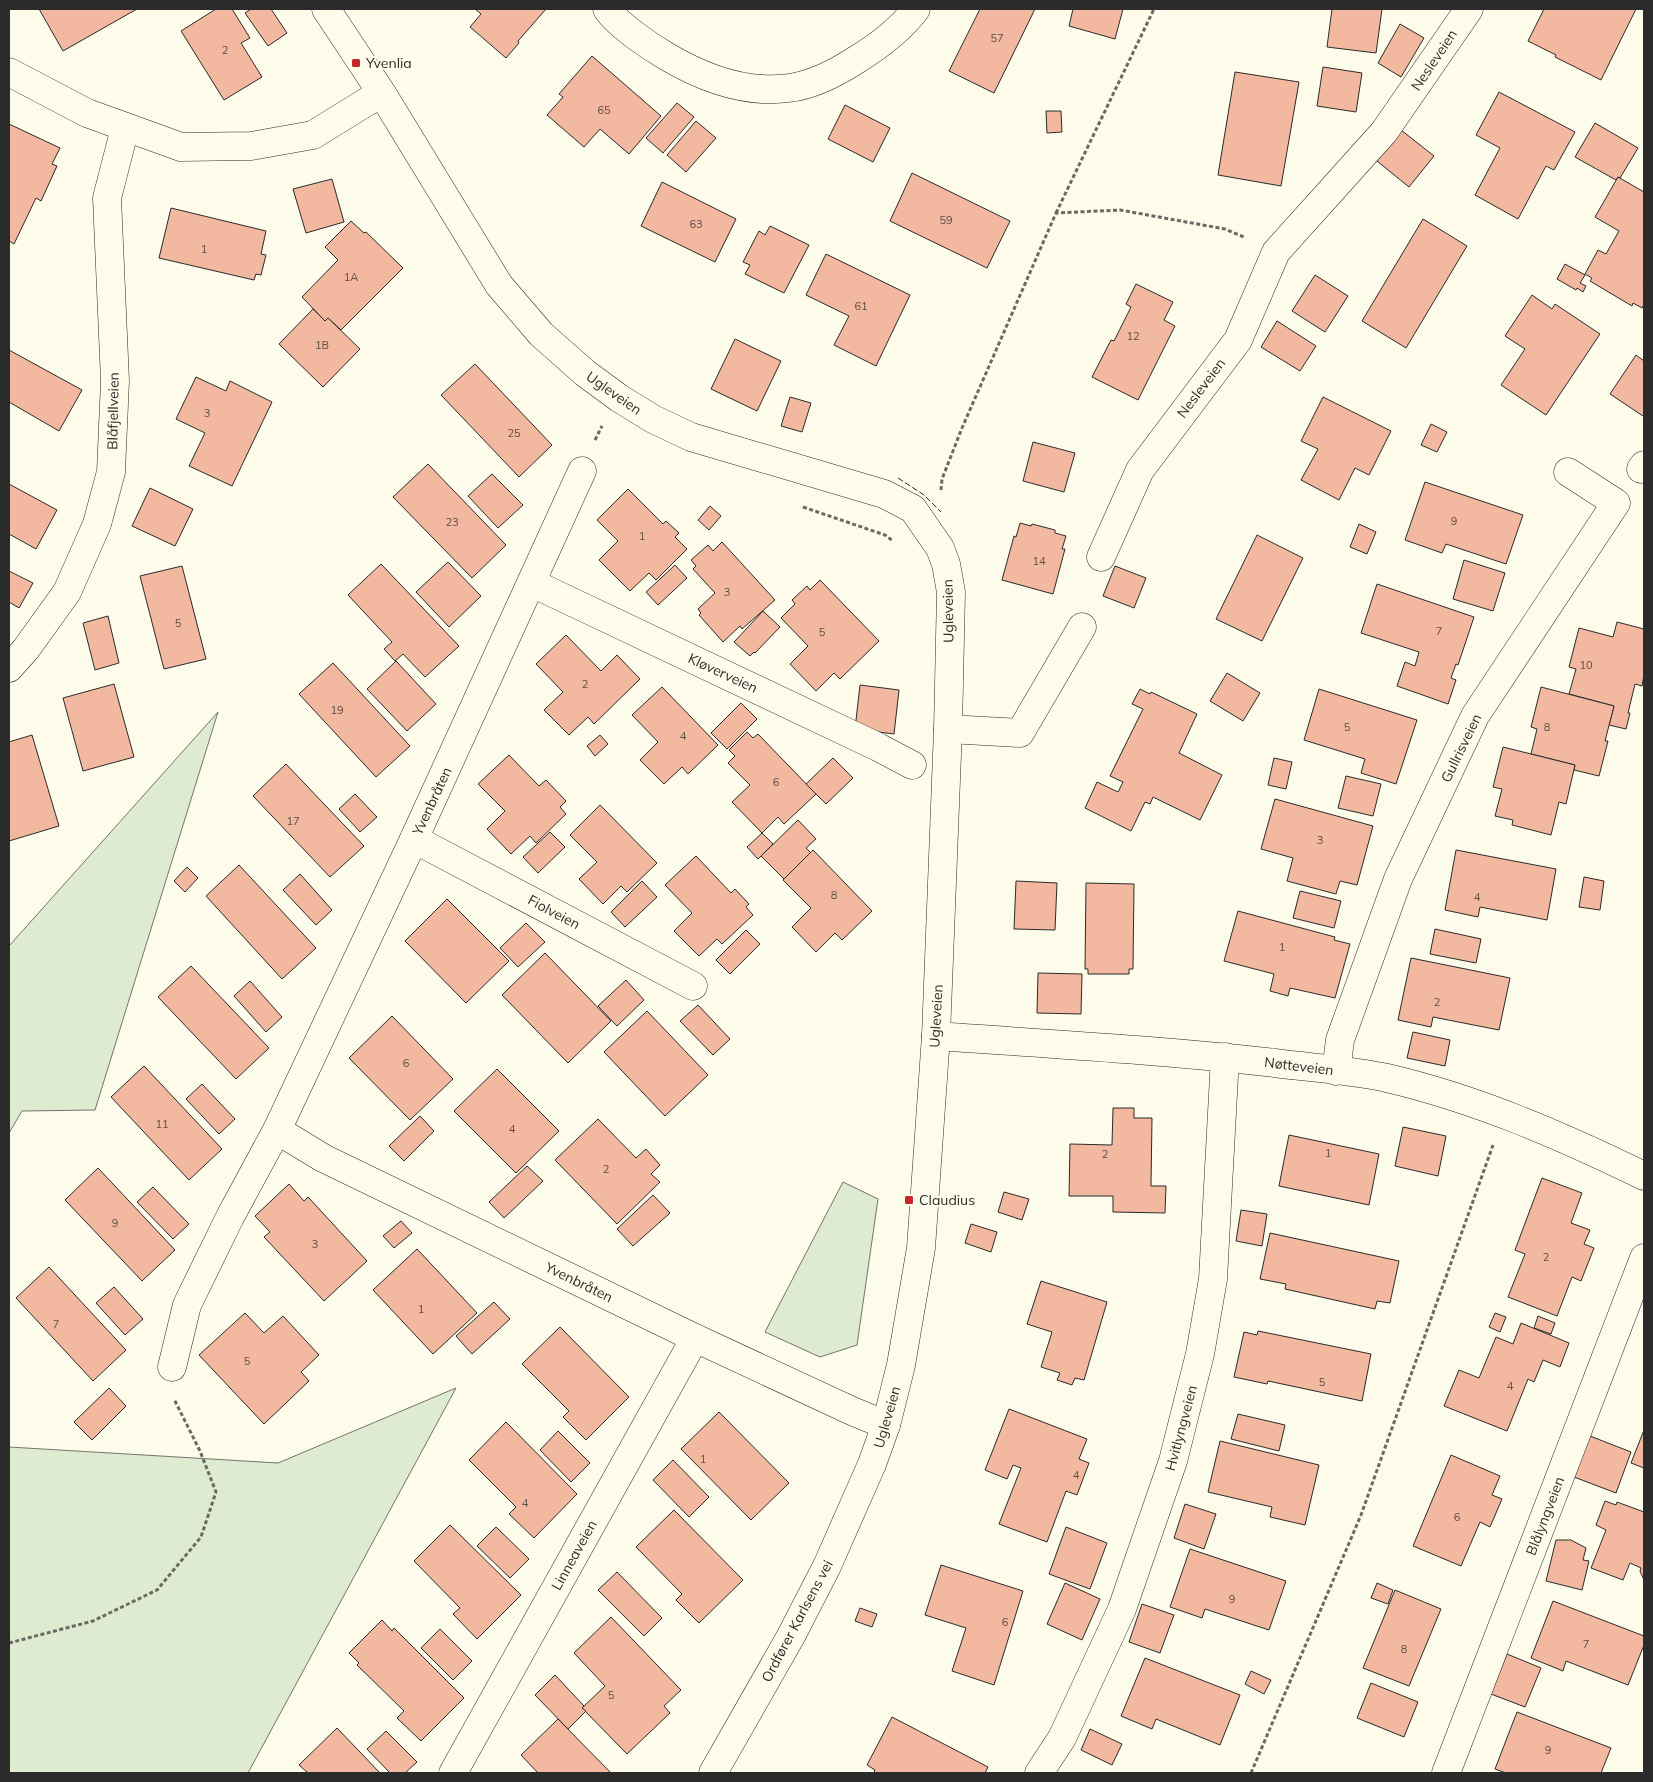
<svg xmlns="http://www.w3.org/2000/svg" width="1653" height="1782" font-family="Mulish,sans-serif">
<rect width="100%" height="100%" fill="#fdfbea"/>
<g fill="#deebd1" stroke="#74746e">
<polygon points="218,712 95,1110 22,1111 9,1133 9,946"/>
<polygon points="843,1182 878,1199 857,1345 820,1357 765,1332"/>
<polygon points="456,1388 248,1773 9,1773 9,1447 278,1463"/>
</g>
<g fill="#f2b8a0" stroke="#2b2b2b">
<polygon points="39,9 137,9 63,51"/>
<polygon points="216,9 232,9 250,38 241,43 262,77 224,100 181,31"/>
<polygon points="251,9 271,9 287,33 268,46 245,13"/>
<polygon points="475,9 546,9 518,41 519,43 506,58 470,27 481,14"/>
<polygon points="980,9 1035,9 994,93 949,71"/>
<polygon points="1073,9 1123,9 1115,39 1069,26"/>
<polygon points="1332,9 1382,9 1376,53 1327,47"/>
<polygon points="1544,9 1636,9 1601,80 1555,57 1556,55 1528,41"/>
<polygon points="1400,24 1424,38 1401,77 1378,63"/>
<polygon points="592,56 661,116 629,154 600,129 584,147 547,115 563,97 559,94"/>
<polygon points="1323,67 1362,73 1356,112 1317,106"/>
<polygon points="1235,72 1299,82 1281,186 1218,175"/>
<polygon points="1499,92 1575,132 1554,170 1546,166 1518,219 1475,195 1500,148 1476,135"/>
<polygon points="677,103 694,117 663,153 646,138"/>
<polygon points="845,105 890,128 873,162 828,139"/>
<polygon points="1046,111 1061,111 1062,132 1047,133"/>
<polygon points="696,121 716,138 686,172 667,155"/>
<polygon points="1595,123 1638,148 1620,178 1618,177 1616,180 1575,157"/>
<polygon points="9,124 60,148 52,164 57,166 41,201 36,198 14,244 9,241"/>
<polygon points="1401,130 1434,156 1409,187 1377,161"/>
<polygon points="912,173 1010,221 987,268 890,221"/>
<polygon points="1618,177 1644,192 1644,280 1643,282 1644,283 1644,304 1642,308 1633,303 1632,306 1590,281 1592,278 1585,274 1598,250 1606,254 1619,231 1595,217"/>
<polygon points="332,179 344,222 306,233 293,189"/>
<polygon points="662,182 736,219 715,262 641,226"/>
<polygon points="171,208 266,231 261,254 266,255 261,275 256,274 254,280 159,258"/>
<polygon points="1423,219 1467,246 1406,348 1362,321"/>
<polygon points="351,221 364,233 366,232 403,268 341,330 328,318 325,321 302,297 338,260 325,247"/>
<polygon points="770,226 809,245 784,293 745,274 750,265 743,262 759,231 765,235"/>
<polygon points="826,254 910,295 876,366 834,345 849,316 806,295"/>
<polygon points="1565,264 1585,275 1580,283 1586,286 1583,292 1577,288 1576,290 1557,279"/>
<polygon points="1315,275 1348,296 1325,332 1292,311"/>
<polygon points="1136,284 1173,302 1164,320 1175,326 1138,400 1092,377 1111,340 1114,341 1131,307 1126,304"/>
<polygon points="1532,295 1552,309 1555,304 1600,334 1546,415 1501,385 1525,349 1505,336"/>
<polygon points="313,309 325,321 328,318 360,349 323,387 279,344"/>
<polygon points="1277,321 1316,346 1300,371 1261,347"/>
<polygon points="735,339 781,361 757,411 711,389"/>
<polygon points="9,350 82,390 59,431 9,402"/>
<polygon points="1636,355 1644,361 1644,414 1643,416 1610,394"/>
<polygon points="475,364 552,445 519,477 441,395"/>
<polygon points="196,377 226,391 230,381 272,402 232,486 189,466 205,433 176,419"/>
<polygon points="790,397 811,403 802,432 781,426"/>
<polygon points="1323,397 1391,431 1369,475 1355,468 1339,500 1301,480 1318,449 1301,441"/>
<polygon points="1431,424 1447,432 1437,452 1421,445"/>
<polygon points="1033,442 1075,453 1064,492 1023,481"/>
<polygon points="428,464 506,545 472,578 393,497"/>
<polygon points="492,474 523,505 498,528 468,496"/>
<polygon points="1425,482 1523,515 1506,564 1446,544 1442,553 1405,540"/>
<polygon points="9,484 57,510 36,549 9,534"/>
<polygon points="150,488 193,509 175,546 132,526"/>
<polygon points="628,489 663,524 666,521 679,533 675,537 687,549 656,580 649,573 630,591 599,560 618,541 597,520"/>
<polygon points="710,506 721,516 709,530 698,520"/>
<polygon points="1020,523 1031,526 1032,524 1055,530 1055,533 1066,536 1062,549 1065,549 1053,594 1002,580 1014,536 1016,537"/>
<polygon points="1359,524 1376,532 1367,554 1350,547"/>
<polygon points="1257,535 1303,558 1262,641 1216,619"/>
<polygon points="722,542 775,600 742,629 740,626 723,642 699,615 701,613 698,609 715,593 693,569 696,566 691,560 708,545 713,551"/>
<polygon points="1464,560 1505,573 1493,611 1453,599"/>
<polygon points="448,562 481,596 449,627 416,592"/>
<polygon points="381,564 459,646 425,677 403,654 395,661 384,649 392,642 348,595"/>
<polygon points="675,565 687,578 658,605 646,592"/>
<polygon points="182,566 206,659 164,669 140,576"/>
<polygon points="1115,566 1146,578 1134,608 1103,596"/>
<polygon points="9,571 33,583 19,608 9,602"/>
<polygon points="820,580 879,641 840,679 834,673 816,691 790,664 808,646 781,618 795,604 792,600 807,586 810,590"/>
<polygon points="1377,584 1474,617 1458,665 1456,664 1451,678 1456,680 1448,704 1397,686 1405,662 1415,666 1419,652 1361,633"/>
<polygon points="763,611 780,627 755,653 754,652 750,656 734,642"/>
<polygon points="108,616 119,663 95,670 83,623"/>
<polygon points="1617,622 1644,629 1644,675 1642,686 1635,684 1628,713 1630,713 1626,729 1609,725 1614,706 1569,694 1576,669 1569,667 1579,628 1613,637"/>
<polygon points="566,635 601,671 617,655 640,679 594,724 588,717 569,735 544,710 563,692 536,664"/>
<polygon points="396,661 436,704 407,731 367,689"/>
<polygon points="333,663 410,746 376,777 299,694"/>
<polygon points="1227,673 1260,693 1243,721 1210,701"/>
<polygon points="114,684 134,757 83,771 63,698"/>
<polygon points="860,685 899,690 894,734 855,729"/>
<polygon points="662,687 718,745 688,774 682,767 664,784 640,760 658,742 632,715"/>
<polygon points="1541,687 1614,706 1605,741 1608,741 1599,776 1574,770 1575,765 1531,754 1537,729 1531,727"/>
<polygon points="1140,689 1150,694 1151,692 1197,714 1179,753 1222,775 1200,820 1153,797 1150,804 1145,802 1131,831 1085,808 1097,782 1118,792 1123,782 1110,776 1143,709 1132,704"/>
<polygon points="1319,689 1417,720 1396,784 1361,773 1365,759 1304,740"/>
<polygon points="741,703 757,719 727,749 711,733"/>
<polygon points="747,732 753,738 758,734 816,794 784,824 778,817 762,833 732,802 750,785 728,763 735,756 729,750"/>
<polygon points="32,735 59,826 9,841 9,742"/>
<polygon points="600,735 608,744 595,756 587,746"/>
<polygon points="1503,747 1575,765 1566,804 1559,802 1551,835 1512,825 1513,820 1495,816 1502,789 1493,787"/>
<polygon points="509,755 539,786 546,780 566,801 560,807 566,814 536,843 530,836 511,854 487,829 505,811 478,784"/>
<polygon points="833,758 853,778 826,804 806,784"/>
<polygon points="1274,758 1292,762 1286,789 1268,785"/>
<polygon points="286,764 364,846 330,877 253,796"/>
<polygon points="1346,776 1381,784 1373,816 1338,808"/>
<polygon points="355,794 377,817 360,832 339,809"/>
<polygon points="1275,799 1373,826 1357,885 1340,881 1336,894 1287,881 1293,858 1261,849"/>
<polygon points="600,805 657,863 627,892 621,886 603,904 579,879 597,862 570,835"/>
<polygon points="798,820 816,839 806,848 811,853 784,879 761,856"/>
<polygon points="550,832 565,847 538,873 523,857"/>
<polygon points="762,833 773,844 758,859 747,847"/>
<polygon points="813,850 872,911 842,940 835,933 816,952 792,927 811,908 783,880"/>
<polygon points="1456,850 1556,869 1547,920 1480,907 1478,917 1445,910"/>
<polygon points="696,856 731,893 735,889 749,904 746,907 753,915 722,944 717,939 699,956 674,931 692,913 665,885"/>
<polygon points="239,865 316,948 282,979 206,896"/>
<polygon points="187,867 198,878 185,892 174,881"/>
<polygon points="300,874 332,910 316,925 283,890"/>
<polygon points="1584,877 1604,881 1600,910 1579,907"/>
<polygon points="642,881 657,897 625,927 611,912"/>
<polygon points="1016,881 1057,883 1055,930 1014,929"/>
<polygon points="1086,883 1134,884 1133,969 1129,969 1129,974 1088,974 1088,969 1085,969"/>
<polygon points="1300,891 1341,901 1334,928 1293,918"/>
<polygon points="447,899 509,961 466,1003 405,941"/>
<polygon points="1238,911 1335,937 1334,940 1350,944 1335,998 1290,988 1288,996 1270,991 1274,974 1224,961"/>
<polygon points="526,923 545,942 518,967 500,948"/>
<polygon points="1435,929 1481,939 1476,963 1430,954"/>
<polygon points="746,930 760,944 730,974 716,960"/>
<polygon points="545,953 611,1021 568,1063 502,995"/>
<polygon points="1411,958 1510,978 1499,1030 1433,1017 1431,1027 1398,1020"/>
<polygon points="191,966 269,1048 236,1079 158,997"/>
<polygon points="1038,973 1082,974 1081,1014 1037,1013"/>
<polygon points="626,980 644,1000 617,1026 598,1006"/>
<polygon points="250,981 282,1017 266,1032 234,996"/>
<polygon points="698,1005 730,1039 713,1055 680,1021"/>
<polygon points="647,1011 708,1075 665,1116 604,1052"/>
<polygon points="392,1016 453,1079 410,1120 349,1058"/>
<polygon points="1413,1032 1450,1040 1445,1066 1407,1058"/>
<polygon points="144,1066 222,1149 189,1180 111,1097"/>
<polygon points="497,1069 559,1131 516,1173 454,1111"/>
<polygon points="202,1084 235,1119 219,1134 186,1099"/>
<polygon points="1113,1108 1134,1108 1134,1118 1152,1118 1151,1186 1166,1186 1165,1213 1113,1212 1113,1196 1069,1196 1070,1144 1112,1145"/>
<polygon points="420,1116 434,1131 404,1161 389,1146"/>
<polygon points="598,1119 636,1158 646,1149 660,1165 651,1174 660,1182 617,1224 555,1160"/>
<polygon points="1403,1127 1446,1136 1438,1176 1395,1166"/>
<polygon points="1289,1135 1379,1154 1369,1205 1279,1186"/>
<polygon points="527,1166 543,1181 504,1218 489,1202"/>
<polygon points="98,1168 175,1250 142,1281 65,1200"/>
<polygon points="1542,1178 1582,1193 1571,1223 1590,1230 1584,1244 1594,1248 1581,1281 1572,1277 1557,1316 1508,1297 1525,1254 1515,1250"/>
<polygon points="289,1184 304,1201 308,1197 367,1261 324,1301 264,1237 270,1232 255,1216"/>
<polygon points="153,1187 189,1224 173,1239 137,1202"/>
<polygon points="1004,1192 1029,1199 1022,1220 998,1212"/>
<polygon points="653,1195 670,1213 633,1246 617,1229"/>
<polygon points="1241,1210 1267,1214 1262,1246 1236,1241"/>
<polygon points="401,1221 412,1233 394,1248 383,1236"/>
<polygon points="971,1224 997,1232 991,1252 965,1243"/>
<polygon points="1270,1233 1399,1261 1390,1303 1377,1301 1375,1309 1285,1289 1286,1284 1260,1279"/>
<polygon points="417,1249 477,1313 433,1354 373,1290"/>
<polygon points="49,1267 126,1350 93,1381 16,1298"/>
<polygon points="1041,1281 1107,1302 1084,1380 1075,1378 1072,1385 1057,1380 1060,1373 1041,1367 1052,1332 1027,1324"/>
<polygon points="114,1287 143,1319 125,1335 96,1303"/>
<polygon points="494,1302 510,1319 472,1354 456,1336"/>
<polygon points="245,1313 264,1333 283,1316 319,1355 301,1372 309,1381 264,1424 199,1355"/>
<polygon points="1495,1313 1506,1317 1500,1332 1489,1327"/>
<polygon points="1538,1316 1555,1323 1551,1334 1534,1328"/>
<polygon points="1521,1323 1569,1343 1560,1367 1543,1360 1534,1382 1528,1379 1507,1431 1444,1406 1459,1370 1479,1378 1496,1337 1513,1344"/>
<polygon points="560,1327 629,1397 586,1440 563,1417 569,1411 522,1364"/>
<polygon points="1258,1331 1371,1354 1362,1401 1268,1381 1267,1384 1234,1377 1244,1332 1257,1335"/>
<polygon points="109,1388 126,1406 92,1440 74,1422"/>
<polygon points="1009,1409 1087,1439 1079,1459 1089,1463 1077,1495 1066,1491 1047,1542 999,1524 1021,1468 1013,1465 1007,1479 985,1470"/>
<polygon points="719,1412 789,1483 751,1520 681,1449"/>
<polygon points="1238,1414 1285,1425 1279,1451 1231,1439"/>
<polygon points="506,1422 577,1494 534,1538 509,1514 516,1507 469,1460"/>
<polygon points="1644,1430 1644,1468 1631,1463"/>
<polygon points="558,1431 590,1463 571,1482 540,1450"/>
<polygon points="1590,1436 1631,1452 1616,1493 1574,1477"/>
<polygon points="1220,1441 1319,1465 1305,1525 1270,1517 1272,1507 1208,1492"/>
<polygon points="1451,1455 1500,1476 1492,1495 1502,1499 1490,1527 1480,1522 1461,1566 1413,1546"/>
<polygon points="673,1460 709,1497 689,1517 653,1480"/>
<polygon points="1605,1501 1616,1505 1617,1502 1644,1512 1644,1580 1640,1571 1641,1568 1630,1563 1623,1580 1591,1568 1606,1530 1596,1525"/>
<polygon points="1185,1504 1216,1514 1204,1549 1174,1538"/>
<polygon points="674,1510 743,1580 699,1623 676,1600 682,1594 636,1547"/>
<polygon points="450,1525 521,1595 477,1639 453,1614 460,1608 414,1561"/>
<polygon points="496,1527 529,1559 510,1578 477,1546"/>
<polygon points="1066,1527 1107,1543 1090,1589 1049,1574"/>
<polygon points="1556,1540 1571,1540 1586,1548 1583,1560 1589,1561 1582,1590 1546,1581"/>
<polygon points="1190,1549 1286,1581 1269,1630 1205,1609 1202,1618 1170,1607"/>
<polygon points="941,1565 1023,1591 994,1685 952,1671 966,1628 925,1615"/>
<polygon points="617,1572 662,1618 644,1636 598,1590"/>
<polygon points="1065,1583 1100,1599 1082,1640 1047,1624"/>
<polygon points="1377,1583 1393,1590 1388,1604 1371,1598"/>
<polygon points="1395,1590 1441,1609 1409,1686 1363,1668"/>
<polygon points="1553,1601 1644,1636 1644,1645 1628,1685 1566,1661 1563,1671 1531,1658"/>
<polygon points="1142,1604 1174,1615 1160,1653 1129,1642"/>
<polygon points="860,1608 877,1614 872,1627 855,1621"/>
<polygon points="611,1617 681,1690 664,1706 670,1713 627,1754 582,1708 605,1686 574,1653"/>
<polygon points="382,1620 392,1631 394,1628 464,1698 421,1741 397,1718 404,1711 357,1665 359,1663 349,1653"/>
<polygon points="440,1629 472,1661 453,1680 421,1648"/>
<polygon points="1507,1654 1541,1668 1525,1707 1491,1694"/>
<polygon points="1145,1658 1240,1695 1220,1745 1156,1719 1152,1729 1121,1716"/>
<polygon points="1251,1671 1271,1680 1264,1694 1245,1684"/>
<polygon points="555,1675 584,1706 582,1708 586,1711 568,1729 535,1695"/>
<polygon points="1371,1683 1418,1702 1404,1737 1357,1718"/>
<polygon points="1517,1712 1611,1748 1601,1773 1506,1773 1495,1769"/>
<polygon points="892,1717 988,1767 985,1773 874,1773 875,1770 867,1765"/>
<polygon points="558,1719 611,1773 538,1773 521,1755"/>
<polygon points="337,1728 380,1773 308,1773 299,1765"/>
<polygon points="1090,1729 1122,1744 1112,1765 1081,1750"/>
<polygon points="386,1731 417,1762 405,1773 390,1773 367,1749"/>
</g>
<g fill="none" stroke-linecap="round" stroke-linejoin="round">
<g stroke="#2b2b2b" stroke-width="29">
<g id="street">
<path d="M607 9C618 25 649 46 666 56 703 78 746 94 789 88 813 85 836 73 856 60 879 46 900 30 916 9"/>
<polyline points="9,72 87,113 181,147 251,146 313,135 368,101 383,95"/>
<polyline points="1641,469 1644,465"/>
<polyline points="1101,557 1140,470 1238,340 1276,252 1384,132 1469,9"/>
<polyline points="532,583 878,747 912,765"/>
<polyline points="9,668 26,649 67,592 97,524 111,472 115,381 107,198 125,128"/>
<polyline points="948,729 1020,733 1082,627"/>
<polyline points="414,839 693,986"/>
<path d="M936 1036C1049 1044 1162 1050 1275 1063 1312 1068 1351 1070 1387 1078 1477 1099 1562 1136 1644 1176"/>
<polyline points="1336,1071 1340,1040 1398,879 1475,716 1616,503 1568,472"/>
<polyline points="277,1130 414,839 582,471"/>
<polyline points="172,1367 187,1305 230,1217 277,1130 323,1158 695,1338 852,1411 886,1425"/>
<polyline points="453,1773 695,1338"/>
<polyline points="1039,1773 1062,1738 1122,1609 1173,1461 1200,1354 1213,1279 1225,1057"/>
<polyline points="1446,1773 1644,1258"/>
</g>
</g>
<g stroke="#2b2b2b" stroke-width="29">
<polyline id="secondary" points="326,9 383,95 499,285 541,334 585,373 619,398 653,419 691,437 884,494 913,509 933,538 940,548 946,564 951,592 948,729 936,1036 921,1248 901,1365 886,1425 872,1464 827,1566 791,1636 713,1773"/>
</g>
<g stroke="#6a6964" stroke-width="3" stroke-dasharray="4 2.5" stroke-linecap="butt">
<polyline points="1056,213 1154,9"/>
<polyline points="595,440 602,426"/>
<polyline points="941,490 942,479 962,428 1056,213 1120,210 1225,229 1246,238"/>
<polyline points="803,507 885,535 893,541"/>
<polyline points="9,1643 93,1621 157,1590 201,1537 216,1492 200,1451 174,1399"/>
<polyline points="1251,1773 1361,1515 1493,1145"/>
</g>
<use href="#street" stroke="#fdfbea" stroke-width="28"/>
<use href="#secondary" stroke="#fdfbea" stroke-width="28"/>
<polyline stroke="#2b2b2b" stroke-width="1" stroke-dasharray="6 2.5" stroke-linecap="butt" points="898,478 924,495 941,512"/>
</g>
<g fill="#c62828" stroke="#fdfbea" stroke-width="2">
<rect x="351" y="58" width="10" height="10" rx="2.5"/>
<rect x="904" y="1195" width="10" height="10" rx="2.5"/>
</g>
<g text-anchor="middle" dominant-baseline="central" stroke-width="4" stroke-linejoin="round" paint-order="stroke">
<g font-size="11" fill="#5d4e48">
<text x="997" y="38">57</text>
<text x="225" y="50">2</text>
<text x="604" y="110">65</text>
<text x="946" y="220">59</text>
<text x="696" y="224">63</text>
<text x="204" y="249">1</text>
<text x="351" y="277">1A</text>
<text x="861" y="306">61</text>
<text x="1133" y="336">12</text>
<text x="322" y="345">1B</text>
<text x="207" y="413">3</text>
<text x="514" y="433">25</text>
<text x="1454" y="521">9</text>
<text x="452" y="522">23</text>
<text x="642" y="536">1</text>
<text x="1039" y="561">14</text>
<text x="727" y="592">3</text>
<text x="178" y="623">5</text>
<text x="1439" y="631">7</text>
<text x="822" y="632">5</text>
<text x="1586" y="665">10</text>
<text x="585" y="684">2</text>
<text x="337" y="710">19</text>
<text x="1347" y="727">5</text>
<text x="1547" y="727">8</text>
<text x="683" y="736">4</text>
<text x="776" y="782">6</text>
<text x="293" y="821">17</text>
<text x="1320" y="840">3</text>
<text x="834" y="895">8</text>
<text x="1477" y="897">4</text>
<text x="1282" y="947">1</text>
<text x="1437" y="1002">2</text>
<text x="406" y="1063">6</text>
<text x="162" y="1124">11</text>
<text x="512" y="1129">4</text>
<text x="1328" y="1153">1</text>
<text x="1105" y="1154">2</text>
<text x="606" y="1169">2</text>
<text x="115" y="1223">9</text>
<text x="315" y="1244">3</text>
<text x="1546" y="1257">2</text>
<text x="421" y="1309">1</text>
<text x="56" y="1324">7</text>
<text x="247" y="1361">5</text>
<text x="1322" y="1382">5</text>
<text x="1510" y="1386">4</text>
<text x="703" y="1459">1</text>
<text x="1076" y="1475">4</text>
<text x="525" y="1503">4</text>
<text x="1457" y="1517">6</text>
<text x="1232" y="1599">9</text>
<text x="1005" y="1622">6</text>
<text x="1586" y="1644">7</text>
<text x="1404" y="1649">8</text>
<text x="611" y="1695">5</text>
<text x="1548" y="1750">9</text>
</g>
<g font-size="14" fill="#2b2b2b" stroke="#fdfbea">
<text transform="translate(1434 60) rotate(-56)">Nesleveien</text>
<text transform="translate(1201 388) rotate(-53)">Nesleveien</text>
<text transform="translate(614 393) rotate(35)">Ugleveien</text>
<text transform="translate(113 411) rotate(-89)">Blåfjellveien</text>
<text transform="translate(948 611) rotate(-91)">Ugleveien</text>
<text transform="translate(723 673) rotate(25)">Kløverveien</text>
<text transform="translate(1461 748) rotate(-64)">Gullrisveien</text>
<text transform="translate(432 801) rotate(-65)">Yvenbråten</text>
<text transform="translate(554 912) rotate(28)">Fiolveien</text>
<text transform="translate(936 1016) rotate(-87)">Ugleveien</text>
<text transform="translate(1299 1066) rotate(7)">Nøtteveien</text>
<text transform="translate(579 1282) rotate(26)">Yvenbråten</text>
<text transform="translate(887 1417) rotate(-74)">Ugleveien</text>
<text transform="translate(1181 1428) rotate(-75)">Hvitlyngveien</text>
<text transform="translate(1545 1516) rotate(-69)">Blålyngveien</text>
<text transform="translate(574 1555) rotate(-61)">Linneaveien</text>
<text transform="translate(797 1621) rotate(-62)">Ordfører Karlsens vei</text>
</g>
<g font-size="14" fill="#2b2b2b" stroke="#fdfbea" text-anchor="start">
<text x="366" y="63">Yvenlia</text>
<text x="919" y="1200">Claudius</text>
</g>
</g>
<rect width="1653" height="1782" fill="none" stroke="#2b2b2b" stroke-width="20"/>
</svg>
